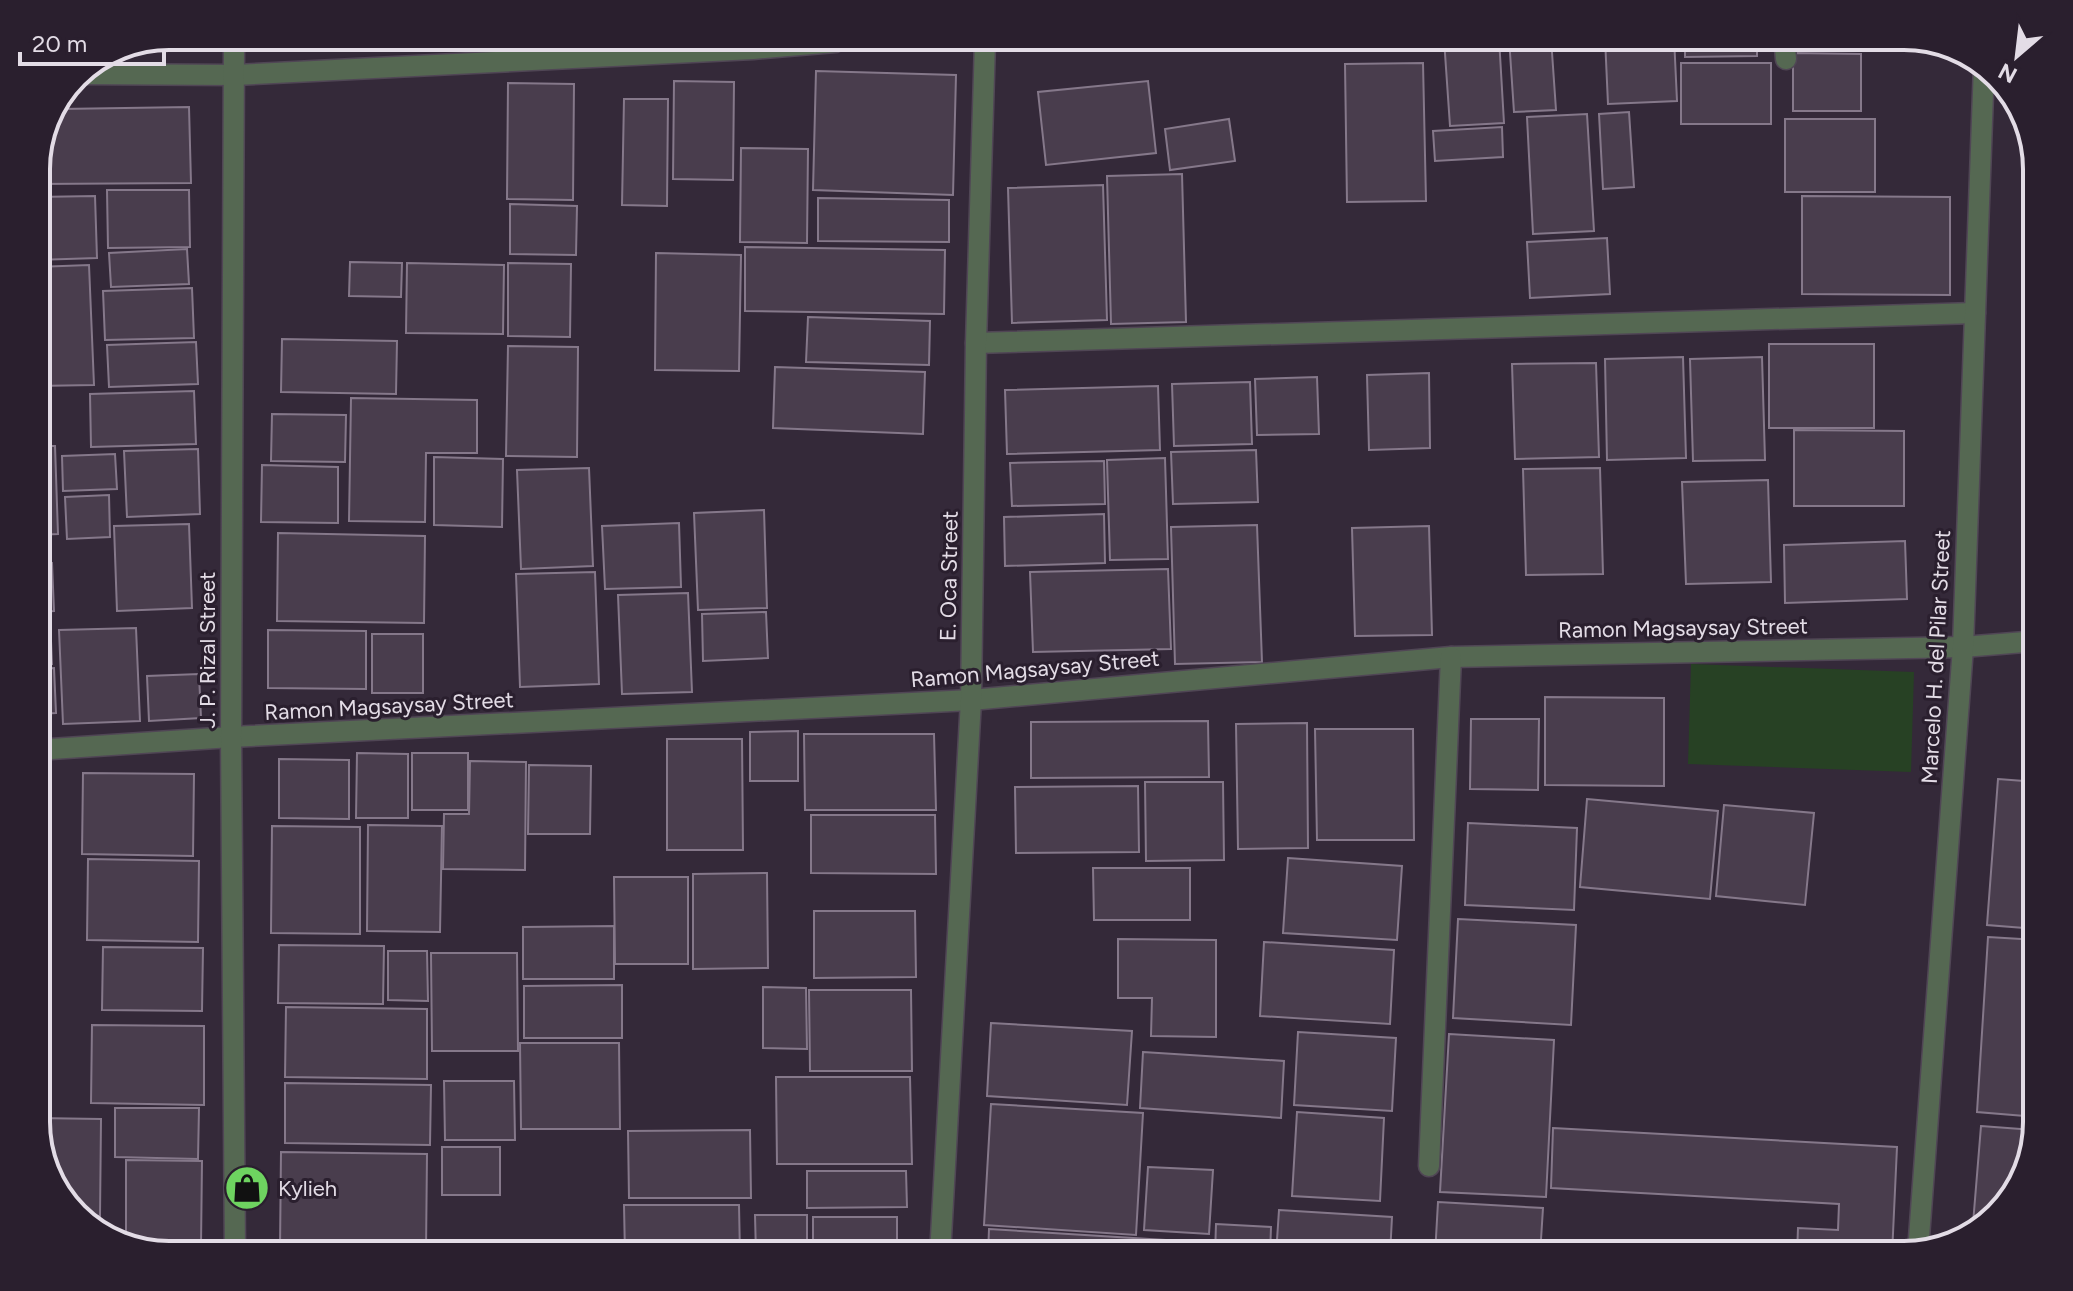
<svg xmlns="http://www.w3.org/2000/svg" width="2073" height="1291" font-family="Figtree,sans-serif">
<rect width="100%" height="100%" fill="#342939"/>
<polygon fill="#274124" points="1691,664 1914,672 1911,772 1688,764"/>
<g fill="#493d4d" stroke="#85788a" stroke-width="2">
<polygon points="1674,37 1677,101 1608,104 1605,38"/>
<polygon points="1685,37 1757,37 1757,56 1685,57"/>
<polygon points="1499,38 1504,123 1450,126 1444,39"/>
<polygon points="1509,38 1551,38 1556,110 1514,112"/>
<polygon points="1793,53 1861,54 1861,111 1793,111"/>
<polygon points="1423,63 1426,201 1347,202 1345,64"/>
<rect x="1681" y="63" width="90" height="61"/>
<polygon points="816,71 956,75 953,195 813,190"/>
<polygon points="674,81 734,82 733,180 673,179"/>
<polygon points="1148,81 1156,153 1046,165 1038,92"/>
<polygon points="508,83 574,84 573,200 507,199"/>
<polygon points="624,99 668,99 667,206 622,205"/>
<polygon points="189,107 191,183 36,184 36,161 60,109"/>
<polygon points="1629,112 1634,187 1603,189 1599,114"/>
<polygon points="1587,114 1594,231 1533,234 1527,117"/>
<polygon points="1229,119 1235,161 1170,170 1165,129"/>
<rect x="1785" y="119" width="90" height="73"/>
<polygon points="1502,127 1503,157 1435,161 1433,131"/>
<polygon points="741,148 808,149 807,243 740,242"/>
<polygon points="1182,174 1186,322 1111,324 1107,176"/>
<polygon points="1103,185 1107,320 1012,323 1008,188"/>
<polygon points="107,190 189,190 190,247 108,248"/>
<polygon points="95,196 97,258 36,260 36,197"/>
<polygon points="1802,196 1950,197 1950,295 1802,294"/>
<polygon points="818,198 949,200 949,242 818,241"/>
<polygon points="510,204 577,206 576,255 510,254"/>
<polygon points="1607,238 1610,294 1530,298 1527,242"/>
<polygon points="745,247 945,250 944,314 745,311"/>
<polygon points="187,249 189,284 111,287 109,253"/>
<polygon points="656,253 741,255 739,371 655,370"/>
<polygon points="350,262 402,263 401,297 349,296"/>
<polygon points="407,263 504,265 503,334 406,333"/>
<polygon points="508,263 571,264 570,337 508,336"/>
<polygon points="89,265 94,385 36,386 36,267"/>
<polygon points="192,288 194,338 105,340 103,291"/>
<polygon points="808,317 930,321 929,365 806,362"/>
<polygon points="282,339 397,341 396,394 281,392"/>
<polygon points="196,342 198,384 109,387 107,345"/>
<rect x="1769" y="344" width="105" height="84"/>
<polygon points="508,346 578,347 577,457 506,456"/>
<polygon points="1683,357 1686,458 1607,460 1605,359"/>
<polygon points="1762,357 1765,460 1693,461 1690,359"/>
<polygon points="1596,363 1599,457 1515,459 1512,364"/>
<polygon points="775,367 925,372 923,434 773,428"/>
<polygon points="1429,373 1430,448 1369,450 1367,375"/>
<polygon points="1317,377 1319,434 1257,435 1255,379"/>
<polygon points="1250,382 1252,444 1174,446 1172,384"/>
<polygon points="1158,386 1160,450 1007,454 1005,390"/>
<polygon points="194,391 196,444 91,447 90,394"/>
<polygon points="351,398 477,400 477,453 426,453 425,522 349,521"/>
<polygon points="272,414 346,415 345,462 271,461"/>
<polygon points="1794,430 1904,431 1904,506 1794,506"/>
<polygon points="36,446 55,446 58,534 36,535"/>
<polygon points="198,449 200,514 127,517 124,451"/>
<polygon points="1256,450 1258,502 1173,504 1171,452"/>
<polygon points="115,454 117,489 63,491 62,456"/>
<polygon points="434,457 503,459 502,527 434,525"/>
<polygon points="1165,458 1168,559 1110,560 1107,460"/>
<polygon points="1104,461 1105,504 1012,506 1010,463"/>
<polygon points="262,465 338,467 338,523 261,522"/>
<polygon points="589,468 593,566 521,569 517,470"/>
<polygon points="1600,468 1603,574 1526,575 1523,469"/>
<polygon points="1768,480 1771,582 1686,584 1682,482"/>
<polygon points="109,495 110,537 67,539 65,497"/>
<polygon points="764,510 767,608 698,610 694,513"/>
<polygon points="1104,514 1105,563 1005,566 1004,517"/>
<polygon points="679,523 681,587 605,589 602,526"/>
<polygon points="189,524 192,608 117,611 114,526"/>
<polygon points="1257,525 1262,662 1175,664 1171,527"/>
<polygon points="1429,526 1432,635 1355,636 1352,528"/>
<polygon points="278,533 425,536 424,623 277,621"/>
<polygon points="1905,541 1907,599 1785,603 1784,545"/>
<polygon points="52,563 54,611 36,612 36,564"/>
<polygon points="1168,569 1171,649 1033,652 1030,572"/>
<polygon points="595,572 599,684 520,687 516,574"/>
<polygon points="688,593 692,692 622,694 618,595"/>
<polygon points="766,612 768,658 703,661 702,614"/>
<polygon points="50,618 52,664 36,664 36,619"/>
<polygon points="136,628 140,721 63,724 59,630"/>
<polygon points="268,630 366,631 366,689 268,688"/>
<rect x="372" y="634" width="51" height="59"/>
<polygon points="54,668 56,713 36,714 36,669"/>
<polygon points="199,674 201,718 149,721 147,676"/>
<polygon points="1545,697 1664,698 1664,786 1545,785"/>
<polygon points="1471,719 1539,719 1538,790 1470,789"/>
<polygon points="1208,721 1209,777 1031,778 1031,722"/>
<polygon points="1307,723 1308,848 1238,849 1236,724"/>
<polygon points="1315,729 1413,729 1414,840 1317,840"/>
<polygon points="798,731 798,781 750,781 750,732"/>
<polygon points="804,734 934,734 936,810 805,810"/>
<polygon points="667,739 742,739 743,850 667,850"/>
<polygon points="357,753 408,754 408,818 356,818"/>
<rect x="412" y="753" width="56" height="57"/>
<polygon points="279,759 349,760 349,819 279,818"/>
<polygon points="470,761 526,762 525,870 443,869 444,814 469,814"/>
<polygon points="529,765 591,766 590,834 528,834"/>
<polygon points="83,773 194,774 193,856 82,854"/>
<polygon points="1998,779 2037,782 2037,929 1987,925"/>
<polygon points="1145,782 1223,782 1224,860 1146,861"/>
<polygon points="1138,786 1139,852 1016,853 1015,787"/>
<polygon points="1587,799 1718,811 1710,899 1580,887"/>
<rect x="36" y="802" width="6" height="83"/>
<polygon points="1724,805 1814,813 1805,905 1716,896"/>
<polygon points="811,815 935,815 936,874 811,873"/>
<polygon points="1468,823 1577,828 1574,910 1465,905"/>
<polygon points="368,825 442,826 440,932 367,931"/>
<polygon points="272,826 360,827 360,934 271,933"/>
<polygon points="1288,858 1402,866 1397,940 1283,933"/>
<polygon points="88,859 199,861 198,942 87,940"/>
<polygon points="1093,868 1190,868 1190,920 1094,920"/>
<polygon points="767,873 768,968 693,969 693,874"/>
<polygon points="614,877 688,877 688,964 615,964"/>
<polygon points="814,911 915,911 916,977 814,978"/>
<polygon points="1458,919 1576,925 1571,1025 1453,1018"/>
<polygon points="614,926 614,979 523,979 523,927"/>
<polygon points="1988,937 2037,940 2037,1117 1977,1112"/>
<polygon points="1118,939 1216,940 1216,1037 1151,1036 1152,998 1118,998"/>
<polygon points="1264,942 1394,950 1390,1024 1260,1016"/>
<polygon points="279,945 384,946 383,1004 278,1003"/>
<polygon points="103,947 203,948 202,1011 102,1010"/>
<polygon points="388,951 427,951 428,1001 388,1000"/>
<polygon points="431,953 517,953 518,1051 432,1051"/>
<polygon points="622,985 622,1038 524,1038 524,986"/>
<polygon points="763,987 806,988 807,1049 763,1048"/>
<polygon points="809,990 911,990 912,1071 810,1071"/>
<polygon points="286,1007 427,1009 427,1079 285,1077"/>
<polygon points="991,1023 1132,1031 1127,1105 987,1096"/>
<polygon points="92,1025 204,1026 204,1105 91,1103"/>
<polygon points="1298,1032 1396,1038 1392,1111 1294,1105"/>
<polygon points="1449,1034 1554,1040 1546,1197 1440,1192"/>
<polygon points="520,1043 619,1043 620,1129 521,1129"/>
<polygon points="1143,1052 1284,1061 1281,1118 1140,1108"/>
<polygon points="776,1077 910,1077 912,1164 777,1164"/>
<polygon points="444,1081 514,1081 515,1140 445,1140"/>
<polygon points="285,1083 431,1085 430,1145 285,1143"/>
<polygon points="991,1104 1143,1113 1136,1235 984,1225"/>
<polygon points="115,1108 199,1108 198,1159 115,1157"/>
<polygon points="1297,1112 1384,1118 1380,1201 1292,1196"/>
<polygon points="36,1118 101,1119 100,1216 79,1215 54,1188 36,1130"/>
<polygon points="1981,1126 2035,1130 2015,1195 1972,1236"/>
<polygon points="1553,1128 1897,1147 1892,1255 1797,1255 1798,1228 1838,1230 1839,1204 1551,1188"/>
<polygon points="750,1130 751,1198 629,1198 628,1131"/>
<rect x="442" y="1147" width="58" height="48"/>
<polygon points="281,1152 427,1154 426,1251 280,1249"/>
<polygon points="126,1160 202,1161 201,1245 126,1242"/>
<polygon points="1148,1167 1213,1170 1209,1234 1144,1230"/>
<polygon points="807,1171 906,1171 907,1207 807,1208"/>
<polygon points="1438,1202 1543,1208 1540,1255 1435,1255"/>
<polygon points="624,1205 739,1205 740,1255 625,1255"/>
<polygon points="1279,1210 1392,1217 1390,1255 1276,1255"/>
<polygon points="755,1215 807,1215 807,1255 756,1255"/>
<rect x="813" y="1217" width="84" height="38"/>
<polygon points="1216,1224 1271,1227 1270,1255 1215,1255"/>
<polygon points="989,1229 1165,1240 1164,1255 988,1255"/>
</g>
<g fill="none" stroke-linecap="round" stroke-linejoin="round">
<g stroke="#504655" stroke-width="23">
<polyline id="service" points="1784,37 1786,59"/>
</g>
<g stroke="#504655" stroke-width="23">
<g id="minor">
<polyline points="76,74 235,75 753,49 835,42"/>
<polyline points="976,343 1975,313"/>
<polyline points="36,750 231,737 971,700 1451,657 1963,647 2037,641"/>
<polyline points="1429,1166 1451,657"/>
<polyline points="1918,1251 1963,647 1984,65"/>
<polyline points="940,1255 971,700 976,343 985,41"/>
</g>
</g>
<g stroke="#504655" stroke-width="23">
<polyline id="tertiary" points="234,45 231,737 235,1255"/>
</g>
<use href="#service" stroke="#556852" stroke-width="20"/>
<use href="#minor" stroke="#556852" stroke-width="20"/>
<use href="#tertiary" stroke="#556852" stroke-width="20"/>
</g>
<defs>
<g id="shop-disc" transform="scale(2.3)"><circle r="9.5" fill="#6ed360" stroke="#2a1f2e"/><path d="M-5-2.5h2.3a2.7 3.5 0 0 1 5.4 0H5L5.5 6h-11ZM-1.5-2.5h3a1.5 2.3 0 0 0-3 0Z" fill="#111"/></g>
</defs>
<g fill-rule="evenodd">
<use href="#shop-disc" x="247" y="1188"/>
</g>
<g text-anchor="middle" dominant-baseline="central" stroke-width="6" stroke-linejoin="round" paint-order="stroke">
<g font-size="22" fill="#e3dce6" stroke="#2a1f2e">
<text transform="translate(949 576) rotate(-89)">E. Oca Street</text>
<text transform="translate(1683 628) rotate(-1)">Ramon Magsaysay Street</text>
<text transform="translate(207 650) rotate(-90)">J. P. Rizal Street</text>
<text transform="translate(1936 657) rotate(-87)">Marcelo H. del Pilar Street</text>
<text transform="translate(1035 669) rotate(-5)">Ramon Magsaysay Street</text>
<text transform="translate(389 706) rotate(-3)">Ramon Magsaysay Street</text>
</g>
<g font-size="22" fill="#e3dce6" stroke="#2a1f2e" text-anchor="start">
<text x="278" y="1188">Kylieh</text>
</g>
</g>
<path d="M0 0H2073V1291H0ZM169 50H1904A119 119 0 0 1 2023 169V1122A119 119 0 0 1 1904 1241H169A119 119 0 0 1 50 1122V169A119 119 0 0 1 169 50Z" fill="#2a1f2e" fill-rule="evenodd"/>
<path fill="none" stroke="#e3dce6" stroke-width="4" d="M169 50H1904A119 119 0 0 1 2023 169V1122A119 119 0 0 1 1904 1241H169A119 119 0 0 1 50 1122V169A119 119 0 0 1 169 50Z"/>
<g transform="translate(2017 56) rotate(208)" stroke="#2a1f2e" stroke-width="6" paint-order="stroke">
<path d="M0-6L14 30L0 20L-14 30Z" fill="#e3dce6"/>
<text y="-12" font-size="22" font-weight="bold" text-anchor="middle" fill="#e3dce6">N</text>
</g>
<path d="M20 52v12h144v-12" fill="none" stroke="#e3dce6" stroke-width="4"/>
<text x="32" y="52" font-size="24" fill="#e3dce6" stroke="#2a1f2e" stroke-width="6" paint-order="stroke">20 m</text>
</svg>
